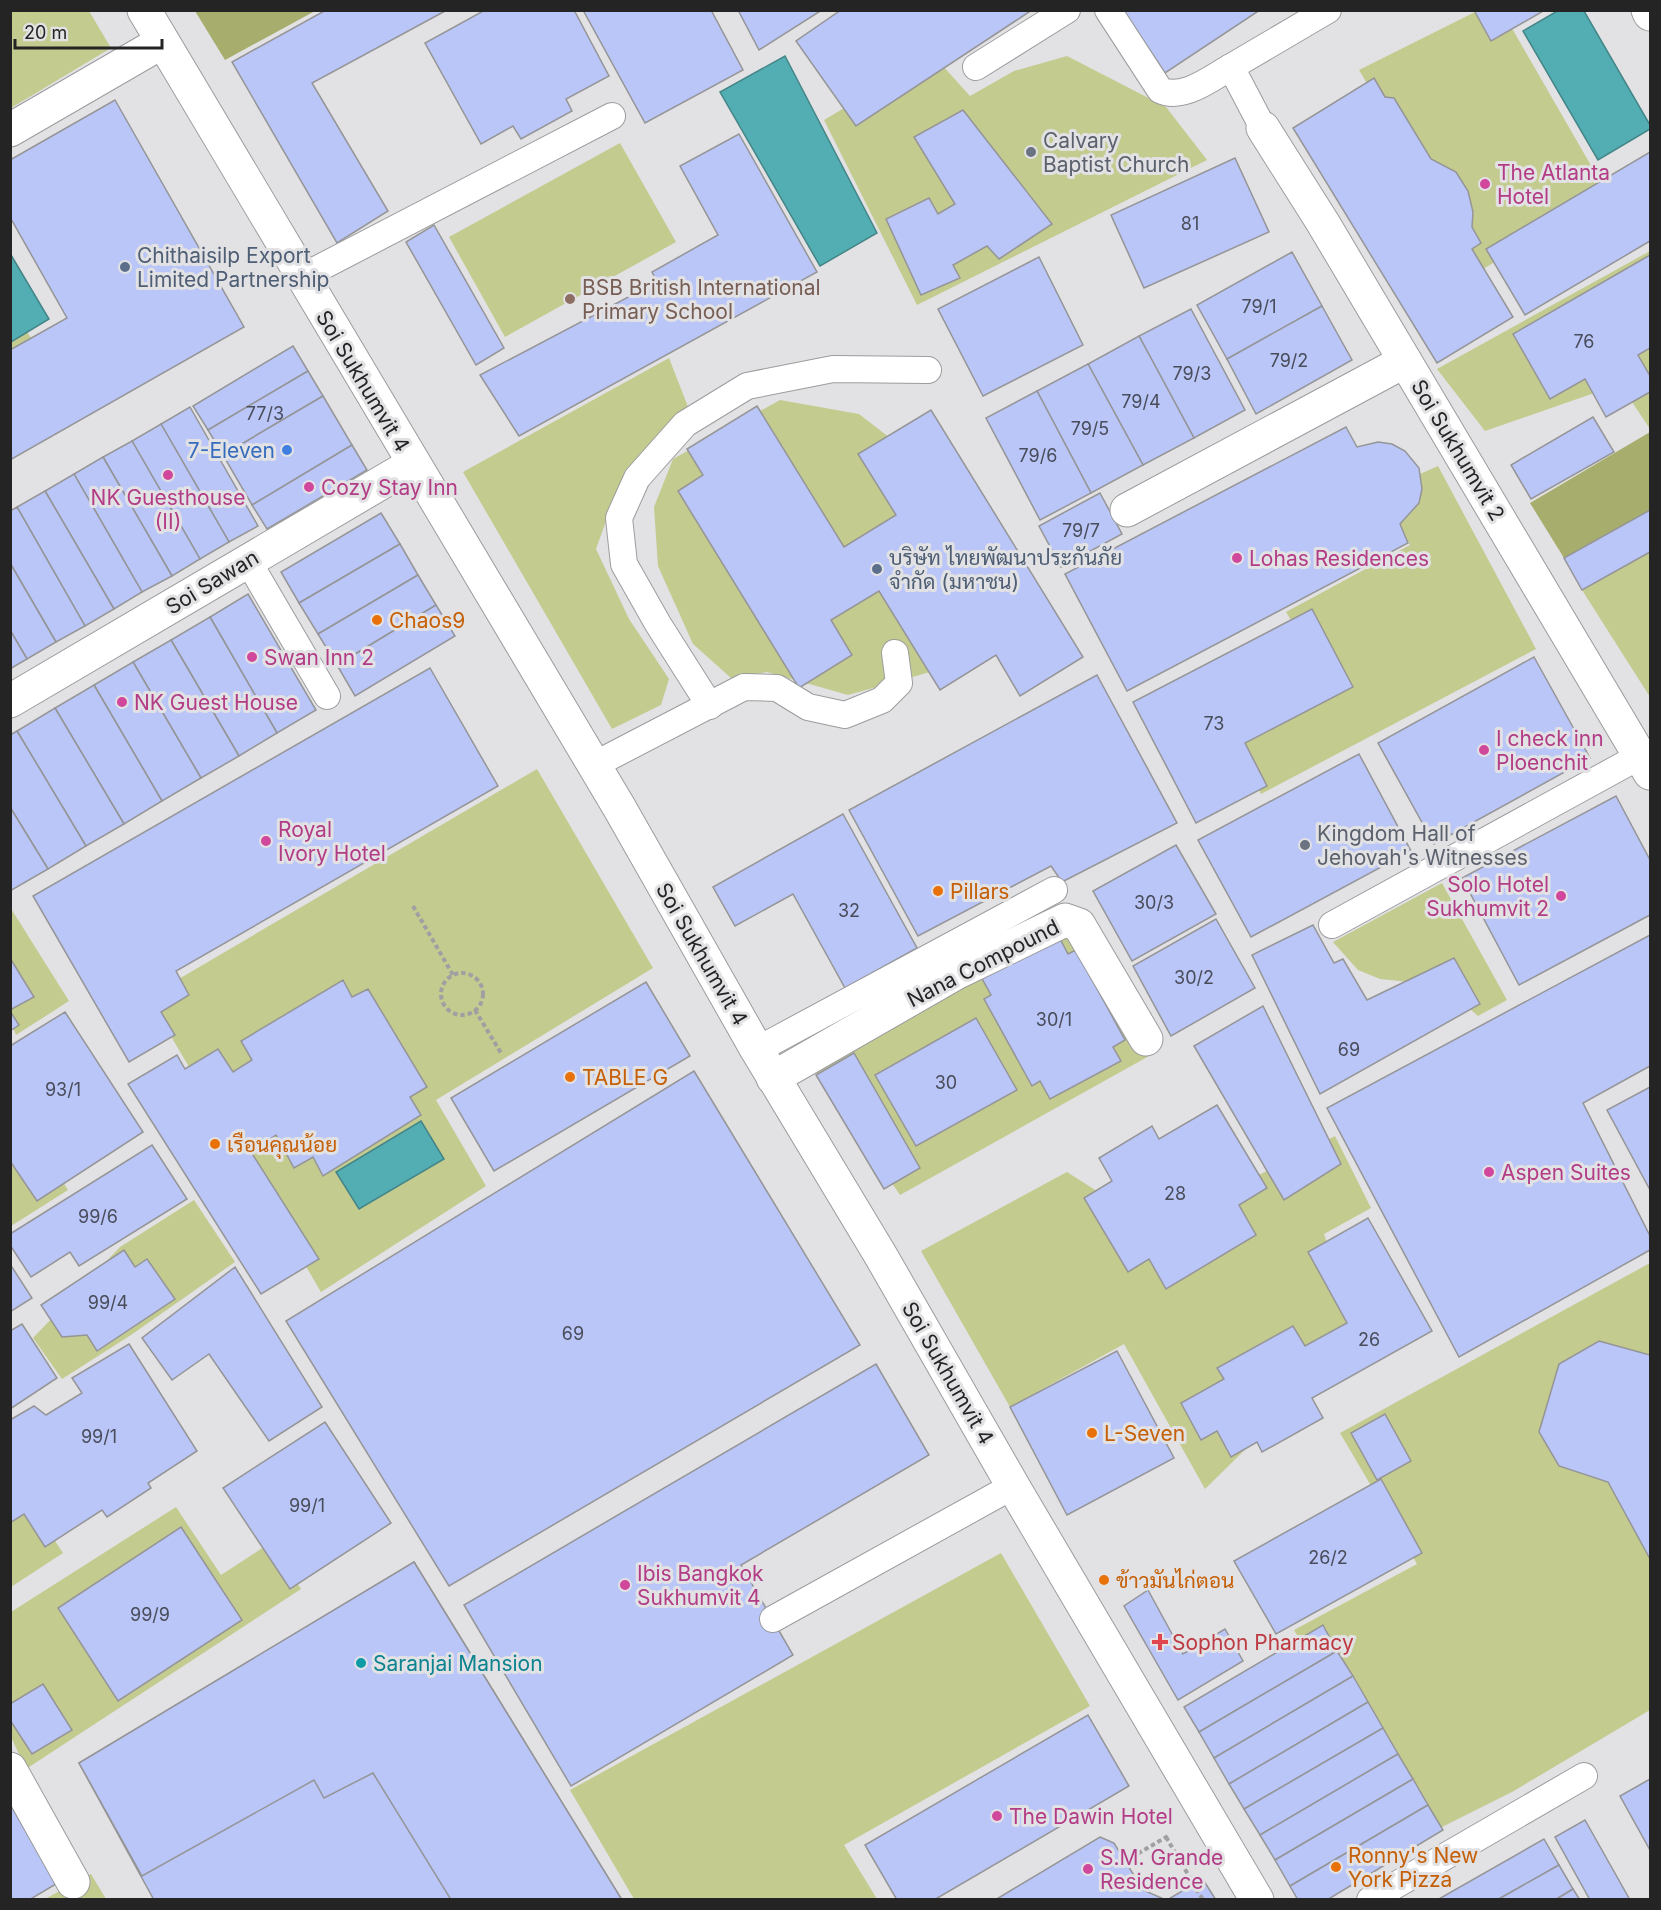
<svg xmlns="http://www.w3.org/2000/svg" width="1661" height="1910" font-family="Inter,Sarabun,sans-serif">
<rect width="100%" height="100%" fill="#e2e2e4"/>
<g fill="#c3cb8f">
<polygon points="10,11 89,11 111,48 11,108"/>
<polygon points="1477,11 1502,11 1608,195 1478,272 1359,70"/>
<polygon points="933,55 970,96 1014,71 1067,56 1166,107 1207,160 917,305 824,120"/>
<polygon points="620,143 676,242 505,337 449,237"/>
<polygon points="1650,251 1650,429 1620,384 1485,431 1437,369"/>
<polygon points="10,305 38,349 10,365"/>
<polygon points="669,358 690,412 614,499 596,549 629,619 669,679 661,705 612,729 463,472"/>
<polygon points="780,400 859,414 903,448 930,672 848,695 767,672 731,678 693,644 658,566 654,507 673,459"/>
<path d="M1438 466 1536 649 1261 794 1231 739 1331 685 1286 612 1410 545 1400 524C1417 509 1423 497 1420 474Z"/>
<polygon points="1650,552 1650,697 1582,590"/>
<polygon points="537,769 653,968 436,1100 486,1186 321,1292 148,997"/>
<polygon points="1442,883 1507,1000 1478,1016 1452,993 1419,983 1380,979 1358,970 1333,942"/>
<polygon points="10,907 69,1001 16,1035 10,1020"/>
<polygon points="1080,916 1158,1051 900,1195 810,1064"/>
<polygon points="10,1100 68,1190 11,1226 10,1226"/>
<polygon points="1335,1136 1371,1208 1324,1234 1358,1339 1205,1489 1124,1344 1010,1407 921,1251 1067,1172 1155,1228"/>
<polygon points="194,1200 235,1262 131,1335 62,1379 33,1338 120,1247"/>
<polygon points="1650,1263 1650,1355 1599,1341 1559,1364 1539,1432 1559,1466 1608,1482 1650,1559 1650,1710 1512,1792 1420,1838 1294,1630 1417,1564 1340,1433"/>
<polygon points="10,1473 63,1553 11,1587 10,1587"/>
<polygon points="176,1507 221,1575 270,1543 301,1589 26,1769 11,1737 11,1612"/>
<polygon points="1001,1553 1090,1706 844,1845 877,1899 634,1899 570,1790"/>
<polygon points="91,1874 106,1899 43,1900"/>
</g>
<g fill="#a7ae6d">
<polygon points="195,11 315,11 225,60"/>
<polygon points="1650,432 1650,510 1564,558 1530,503"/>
</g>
<g fill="#52aeb2" stroke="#448588" stroke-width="1.5">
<polygon points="1559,10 1584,11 1650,125 1650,129 1598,160 1523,31"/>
<polygon points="785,56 877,233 820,266 720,92"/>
<polygon points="11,255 49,319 11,342 10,342"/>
<polygon points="421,1121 444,1159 359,1209 336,1172"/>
</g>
<g fill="#b9c6f7" stroke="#959597" stroke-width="1.5">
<polygon points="326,10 447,10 312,83 388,211 337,243 232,62"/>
<polygon points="485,10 574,10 609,76 566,99 572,111 521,139 513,126 481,144 425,43"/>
<polygon points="583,10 711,10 743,70 645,123"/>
<polygon points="738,10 822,10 759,50"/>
<polygon points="841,10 1032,10 856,126 796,41"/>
<polygon points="1123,10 1260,10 1165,73"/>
<polygon points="1477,10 1545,10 1491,41 1475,12"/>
<polygon points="1374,78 1385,97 1394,98 1431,159 1456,172 1468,191 1473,212 1472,227 1481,243 1472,249 1513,317 1437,363 1293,128"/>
<polygon points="115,100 244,327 10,460 10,350 67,318 10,217 10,160"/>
<polygon points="963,110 1052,224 999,259 987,246 953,265 960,278 921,295 886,219 929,198 938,214 955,204 914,137"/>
<polygon points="739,134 817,272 519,436 480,375 657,282 652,272 718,235 680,166"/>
<polygon points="1650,152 1650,241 1525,315 1486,249"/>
<polygon points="1235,158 1269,232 1144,288 1111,215"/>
<polygon points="434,225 504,348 476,365 406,242"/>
<polygon points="1292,252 1322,306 1227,359 1197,305"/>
<polygon points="1650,255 1650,348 1638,355 1650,376 1650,392 1606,417 1585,379 1550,399 1513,334"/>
<polygon points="1039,257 1083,345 983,396 938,309"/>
<polygon points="1322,306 1352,360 1256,414 1227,359"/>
<polygon points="1191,309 1245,410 1194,438 1139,336"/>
<polygon points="1139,336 1194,438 1143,465 1088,364"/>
<polygon points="293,346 308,371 208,430 193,406"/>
<polygon points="1088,364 1143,465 1091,493 1037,391"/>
<polygon points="308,371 323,396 223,455 208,430"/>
<polygon points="1037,391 1091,493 1040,520 986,418"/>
<polygon points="323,396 352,445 252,505 223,455"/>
<polygon points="757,406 844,547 896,515 858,454 931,410 1083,657 1020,696 996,655 940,690 879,591 831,620 852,655 799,688 678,491 703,475 687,449"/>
<polygon points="190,407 258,526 229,542 161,424"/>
<polygon points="1593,417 1614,452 1531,499 1511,465"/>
<polygon points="161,424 229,542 200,559 132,441"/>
<polygon points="1346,427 1357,447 1378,442 1392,444 1405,451 1419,468 1422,489 1419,503 1400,524 1408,543 1127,691 1065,574"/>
<polygon points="132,441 200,559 172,576 103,457"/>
<polygon points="352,445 367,470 267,529 252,505"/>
<polygon points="103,457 172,576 142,592 74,474"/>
<polygon points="74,474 142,592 114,609 45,491"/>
<polygon points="45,491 114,609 85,626 17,507"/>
<polygon points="1100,493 1122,534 1061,567 1039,526"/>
<polygon points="17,507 85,626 56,642 10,563 10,511"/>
<polygon points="1650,510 1650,552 1582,590 1564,558"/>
<polygon points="381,513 400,544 299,603 281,572"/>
<polygon points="400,544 418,575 318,634 299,603"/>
<polygon points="10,563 56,642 27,659 10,630"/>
<polygon points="418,575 436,605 337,665 318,634"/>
<polygon points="248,594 316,710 277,733 210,617"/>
<polygon points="436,605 455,636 355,696 337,665"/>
<polygon points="1312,609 1353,687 1245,743 1267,786 1196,823 1133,702"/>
<polygon points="210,617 277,733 239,756 171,640"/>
<polygon points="10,630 27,659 10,669"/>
<polygon points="171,640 239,756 201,778 133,662"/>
<polygon points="1534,657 1590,758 1434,844 1378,743"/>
<polygon points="133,662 201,778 162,801 94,685"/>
<polygon points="430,668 498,786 176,971 189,995 161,1012 175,1035 129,1062 33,896"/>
<polygon points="1097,675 1177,823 1062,882 1051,866 918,936 849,810"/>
<polygon points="94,685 162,801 124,824 55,708"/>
<polygon points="55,708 124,824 86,846 17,731"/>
<polygon points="17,731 86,846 48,869 10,807 10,735"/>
<polygon points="1359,754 1411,851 1251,937 1198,840"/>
<polygon points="1616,796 1650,860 1650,915 1519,985 1462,878"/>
<polygon points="10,807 48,869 10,891"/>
<polygon points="843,814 917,948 845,988 793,894 735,926 713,887"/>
<polygon points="1176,845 1216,914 1132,961 1093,891"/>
<polygon points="1216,919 1255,988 1171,1036 1133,966"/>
<polygon points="1313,925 1334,963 1343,959 1367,1000 1454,958 1480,1004 1320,1094 1252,955"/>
<polygon points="1057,933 1068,954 1076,950 1125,1040 1113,1047 1121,1061 1050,1099 1040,1081 1032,1086 984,999 991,995 980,975"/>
<polygon points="1650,935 1650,1066 1583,1103 1650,1236 1650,1250 1459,1357 1327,1108"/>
<polygon points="10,958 34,997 10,1010"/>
<polygon points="343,980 352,997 368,989 427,1087 410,1097 421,1115 323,1176 313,1157 294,1168 276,1135 251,1152 319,1259 261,1294 128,1084 177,1055 185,1069 218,1049 233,1072 252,1060 241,1041"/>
<polygon points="646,982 690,1056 494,1171 451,1098"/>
<polygon points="1263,1006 1341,1164 1284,1200 1194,1046"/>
<polygon points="10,1011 19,1025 10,1031"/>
<polygon points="65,1012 143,1132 37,1201 10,1161 10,1046"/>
<polygon points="976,1018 1017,1090 916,1146 875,1075"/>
<polygon points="854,1053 920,1168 884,1189 816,1075"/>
<polygon points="694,1071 860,1345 449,1586 286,1321"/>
<polygon points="1650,1087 1650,1190 1607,1110"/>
<polygon points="1217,1105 1267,1188 1239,1205 1256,1235 1166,1289 1149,1259 1128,1272 1084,1198 1112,1181 1099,1158 1152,1126 1159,1139"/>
<polygon points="152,1145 187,1199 79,1266 70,1252 31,1277 10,1245 10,1234"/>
<polygon points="1368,1218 1432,1331 1312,1398 1323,1418 1262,1452 1257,1442 1231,1457 1217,1431 1201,1440 1181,1403 1224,1379 1217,1368 1293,1326 1305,1346 1347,1323 1308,1252"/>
<polygon points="124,1250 135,1267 147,1259 175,1299 97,1351 87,1335 62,1337 41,1305"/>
<polygon points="10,1264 32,1298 10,1312"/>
<polygon points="235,1267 322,1407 269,1441 209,1354 172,1380 142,1338"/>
<polygon points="22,1324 57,1378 10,1409 10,1331"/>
<polygon points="1599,1341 1650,1355 1650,1559 1608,1482 1559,1466 1539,1432 1559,1364"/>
<polygon points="129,1344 197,1451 148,1483 151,1488 107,1517 102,1510 45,1547 24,1514 10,1523 10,1420 34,1406 46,1415 82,1393 72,1378"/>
<polygon points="1117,1351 1174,1458 1067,1515 1010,1407"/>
<polygon points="876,1364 929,1455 741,1565 793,1655 571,1786 464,1605"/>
<polygon points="1385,1414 1411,1461 1377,1480 1351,1433"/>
<polygon points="325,1422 391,1523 290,1589 223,1488"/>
<polygon points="1381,1479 1422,1553 1276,1634 1234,1561"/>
<polygon points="181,1527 242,1620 118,1701 58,1608"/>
<polygon points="414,1562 622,1900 154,1900 79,1763"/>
<polygon points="414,1562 622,1900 447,1900 450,1898 373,1773 324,1798 314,1780 142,1876 79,1763"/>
<polygon points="1148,1590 1183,1654 1225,1629 1243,1661 1178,1700 1124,1606"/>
<polygon points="1323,1625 1337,1651 1199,1732 1184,1707"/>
<polygon points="1337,1651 1353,1676 1214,1758 1199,1732"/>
<polygon points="1353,1676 1368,1702 1229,1784 1214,1758"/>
<polygon points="43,1684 72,1730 32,1754 10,1720 10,1704"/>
<polygon points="1368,1702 1383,1728 1244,1809 1229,1784"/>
<polygon points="1088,1715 1129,1786 934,1900 897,1900 865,1845"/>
<polygon points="1383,1728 1398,1754 1260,1835 1244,1809"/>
<polygon points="1398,1754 1413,1779 1275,1860 1260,1835"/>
<polygon points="1413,1779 1428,1805 1290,1886 1275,1860"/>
<polygon points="1650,1779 1650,1850 1620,1796"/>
<polygon points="10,1804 56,1884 29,1900 10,1900"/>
<polygon points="1428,1805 1443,1830 1327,1900 1298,1900 1290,1886"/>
<polygon points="1585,1820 1630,1900 1590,1900 1555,1837"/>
<polygon points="1100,1837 1114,1843 1143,1890 1166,1900 995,1900"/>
<polygon points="1544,1839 1559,1865 1497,1900 1437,1900"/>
<polygon points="1559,1865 1573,1889 1555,1900 1497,1900"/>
<polygon points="1202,1878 1216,1900 1167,1900 1194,1884"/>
<polygon points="1573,1889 1580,1900 1555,1900"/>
</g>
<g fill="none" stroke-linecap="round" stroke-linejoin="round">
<g stroke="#9b9c9e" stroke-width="28">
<g id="service">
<path d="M1108 10 1160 90C1183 101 1211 78 1231 67"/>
<polyline points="976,67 1067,10"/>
<polyline points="1263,128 1231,67 1328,10"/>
<polyline points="302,277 612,116"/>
<polyline points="248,561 327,696"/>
<polyline points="710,706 658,624 624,564 619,518 637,478 685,424 747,386 833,369 928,370"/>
<polyline points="594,765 744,687 777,688 808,707 845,715 882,700 899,683 895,653"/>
<polyline points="1332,925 1640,756"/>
<polyline points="757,1050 1054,890"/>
<polyline points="773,1619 1013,1486"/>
<polyline points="1370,1900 1584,1776"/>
</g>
</g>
<g stroke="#9b9c9e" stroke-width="35">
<g id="minor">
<polyline points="144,10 619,807 757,1050 881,1256 1013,1486 1257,1900"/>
<polyline points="1263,128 1323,223 1650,773"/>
<polyline points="10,130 162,42"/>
<polyline points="1127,510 1405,361"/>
<polyline points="10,701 413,464"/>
<polyline points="773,1078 956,973 1065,920 1079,925 1146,1039"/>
<polyline points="10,1769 73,1882"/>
</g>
</g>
<g stroke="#9b9c9e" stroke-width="35">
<polyline id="tertiary" points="1648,10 1650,14"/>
</g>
<g stroke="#a0a0a2" stroke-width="4" stroke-dasharray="4.5 3" stroke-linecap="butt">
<polyline points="413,906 453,975"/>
<circle cx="462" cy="994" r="21"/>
<polyline points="475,1010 501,1053"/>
<polyline points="1166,1837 1203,1900"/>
<polyline points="1125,1861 1168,1836"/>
</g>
<use href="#service" stroke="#fff" stroke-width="26"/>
<use href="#minor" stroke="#fff" stroke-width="33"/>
<use href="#tertiary" stroke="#fff" stroke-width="33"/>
</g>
<g fill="#6b7280" stroke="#e2e2e4" stroke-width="2">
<circle cx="1031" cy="152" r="6"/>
<circle cx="1305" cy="845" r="6"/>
</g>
<g fill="#d1479c" stroke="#e2e2e4" stroke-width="2">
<circle cx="1485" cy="184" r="6"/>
<circle cx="168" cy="475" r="6"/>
<circle cx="309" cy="487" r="6"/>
<circle cx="1237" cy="558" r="6"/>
<circle cx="252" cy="657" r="6"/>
<circle cx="122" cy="702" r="6"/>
<circle cx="1484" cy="750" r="6"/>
<circle cx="266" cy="841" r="6"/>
<circle cx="1561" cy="896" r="6"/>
<circle cx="1489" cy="1172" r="6"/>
<circle cx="625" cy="1585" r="6"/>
<circle cx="997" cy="1816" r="6"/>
<circle cx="1088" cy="1869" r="6"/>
</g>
<g fill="#5c6f8a" stroke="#e2e2e4" stroke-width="2">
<circle cx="125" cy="267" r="6"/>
<circle cx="877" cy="569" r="6"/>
</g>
<circle fill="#8d6e63" stroke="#e2e2e4" stroke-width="2" cx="570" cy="299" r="6"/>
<circle fill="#3f7fe0" stroke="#e2e2e4" stroke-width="2" cx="287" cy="450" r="6"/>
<g fill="#e8710a" stroke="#e2e2e4" stroke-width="2">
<circle cx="377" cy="620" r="6"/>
<circle cx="938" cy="891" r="6"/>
<circle cx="570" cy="1077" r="6"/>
<circle cx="215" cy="1144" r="6"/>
<circle cx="1092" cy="1433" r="6"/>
<circle cx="1104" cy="1580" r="6"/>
<circle cx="1336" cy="1867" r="6"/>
</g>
<path fill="#e0444e" stroke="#e2e2e4" stroke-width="2" d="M1157 1633h6v6h6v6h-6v6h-6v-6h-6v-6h6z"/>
<circle fill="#0f9aa8" stroke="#e2e2e4" stroke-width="2" cx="361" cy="1663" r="6"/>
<g text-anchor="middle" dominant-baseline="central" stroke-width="6" stroke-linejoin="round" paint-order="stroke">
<g font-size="18" fill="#494c5a">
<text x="1190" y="223">81</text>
<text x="1259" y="306">79/1</text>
<text x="1584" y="341">76</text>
<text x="1289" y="360">79/2</text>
<text x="1192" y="373">79/3</text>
<text x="1141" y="401">79/4</text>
<text x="265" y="413">77/3</text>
<text x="1090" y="428">79/5</text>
<text x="1038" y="455">79/6</text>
<text x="1081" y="530">79/7</text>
<text x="1214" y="723">73</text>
<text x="1154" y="902">30/3</text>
<text x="849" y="910">32</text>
<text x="1194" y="977">30/2</text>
<text x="1054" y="1019">30/1</text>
<text x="1349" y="1049">69</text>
<text x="946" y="1082">30</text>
<text x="63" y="1089">93/1</text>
<text x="1175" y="1193">28</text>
<text x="98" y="1216">99/6</text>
<text x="108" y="1302">99/4</text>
<text x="573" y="1333">69</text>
<text x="1369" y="1339">26</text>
<text x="99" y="1436">99/1</text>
<text x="307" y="1505">99/1</text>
<text x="1328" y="1557">26/2</text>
<text x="150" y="1614">99/9</text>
</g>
<g font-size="21" fill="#5b616d" stroke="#e2e2e4" text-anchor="start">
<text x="1043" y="140">Calvary<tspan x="1043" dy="24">Baptist Church</tspan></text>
<text x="1317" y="833">Kingdom Hall of<tspan x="1317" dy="24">Jehovah's Witnesses</tspan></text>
</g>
<g font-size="21" fill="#b23c85" stroke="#e2e2e4" text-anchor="start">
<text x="1497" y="172">The Atlanta<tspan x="1497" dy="24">Hotel</tspan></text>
<text x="321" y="487">Cozy Stay Inn</text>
<text x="168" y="497" text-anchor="middle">NK Guesthouse<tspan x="168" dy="24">(II)</tspan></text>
<text x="1249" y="558">Lohas Residences</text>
<text x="264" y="657">Swan Inn 2</text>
<text x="134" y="702">NK Guest House</text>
<text x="1496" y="738">I check inn<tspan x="1496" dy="24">Ploenchit</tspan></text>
<text x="278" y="829">Royal<tspan x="278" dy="24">Ivory Hotel</tspan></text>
<text x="1549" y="884" text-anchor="end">Solo Hotel<tspan x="1549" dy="24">Sukhumvit 2</tspan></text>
<text x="1501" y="1172">Aspen Suites</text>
<text x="637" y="1573">Ibis Bangkok<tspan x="637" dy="24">Sukhumvit 4</tspan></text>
<text x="1009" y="1816">The Dawin Hotel</text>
<text x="1100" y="1857">S.M. Grande<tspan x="1100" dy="24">Residence</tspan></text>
</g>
<g font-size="21" fill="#4e5e75" stroke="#e2e2e4" text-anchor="start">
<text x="137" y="255">Chithaisilp Export<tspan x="137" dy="24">Limited Partnership</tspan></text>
<text x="889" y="557">บริษัท ไทยพัฒนาประกันภัย<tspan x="889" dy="24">จำกัด (มหาชน)</tspan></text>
</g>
<g font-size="21" fill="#785e54" stroke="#e2e2e4" text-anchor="start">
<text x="582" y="287">BSB British International<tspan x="582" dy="24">Primary School</tspan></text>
</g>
<g font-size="21" fill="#242425" stroke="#e2e2e4">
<text transform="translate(363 381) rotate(59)">Soi Sukhumvit 4</text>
<text transform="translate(1458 450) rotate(59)">Soi Sukhumvit 2</text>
<text transform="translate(212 582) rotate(-31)">Soi Sawan</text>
<text transform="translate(702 954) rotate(60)">Soi Sukhumvit 4</text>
<text transform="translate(983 963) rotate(-27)">Nana Compound</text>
<text transform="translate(948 1373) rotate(60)">Soi Sukhumvit 4</text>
</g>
<g font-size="21" fill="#366cbe" stroke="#e2e2e4" text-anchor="end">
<text x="275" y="450">7-Eleven</text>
</g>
<g font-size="21" fill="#c56008" stroke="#e2e2e4" text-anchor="start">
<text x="389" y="620">Chaos9</text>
<text x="950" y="891">Pillars</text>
<text x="582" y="1077">TABLE G</text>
<text x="227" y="1144">เรือนคุณน้อย</text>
<text x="1104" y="1433">L-Seven</text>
<text x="1116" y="1580">ข้าวมันไก่ตอน</text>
<text x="1348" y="1855">Ronny's New<tspan x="1348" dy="24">York Pizza</tspan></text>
</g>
<g font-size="21" fill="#be3a42" stroke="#e2e2e4" text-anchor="start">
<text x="1172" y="1642">Sophon Pharmacy</text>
</g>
<g font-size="21" fill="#0d838f" stroke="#e2e2e4" text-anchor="start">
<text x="373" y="1663">Saranjai Mansion</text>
</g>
</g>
<rect width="1661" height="1910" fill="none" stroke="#242425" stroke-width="24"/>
<path d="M15 39v9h147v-9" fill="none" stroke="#242425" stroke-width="3"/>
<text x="24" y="39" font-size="18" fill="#242425" stroke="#e2e2e4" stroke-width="4.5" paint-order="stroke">20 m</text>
</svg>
